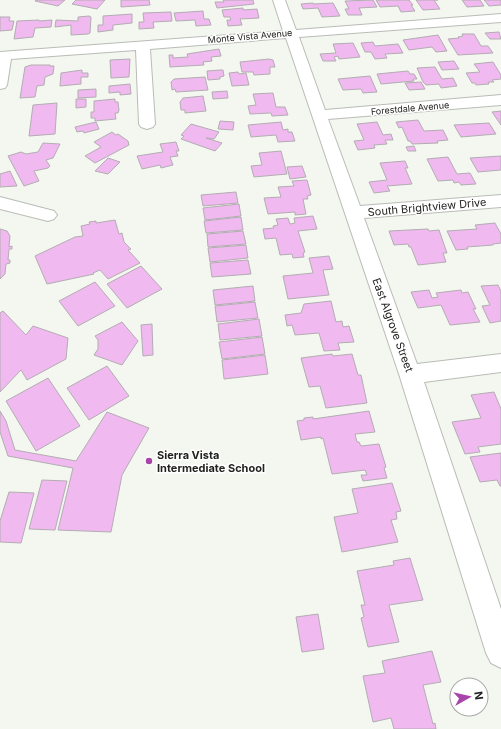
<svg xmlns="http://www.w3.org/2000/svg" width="501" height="729" font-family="Inter,sans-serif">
<rect width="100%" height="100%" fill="#f4f7f0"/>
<g fill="#f0b9ef" stroke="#b2adb2">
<polygon points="36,0 65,0 58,6 35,1"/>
<polygon points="76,0 105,0 97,9 72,4"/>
<polygon points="121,0 149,0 150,5 121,7"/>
<polygon points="223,0 253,0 254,4 217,8 215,2 224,2"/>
<polygon points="373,0 377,7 359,8 362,15 348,15 345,9 349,9 345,1"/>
<polygon points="376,0 409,0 413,5 411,5 415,11 401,12 398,6 380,7"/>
<polygon points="416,0 438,0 434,0 440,9 423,10"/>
<polygon points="462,0 480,0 484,6 467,7"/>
<polygon points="484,0 501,0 501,5 489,6"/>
<polygon points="313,3 313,4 333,3 340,16 322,17 318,8 303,9 301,4"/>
<polygon points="243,8 243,10 257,9 259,18 240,19 242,25 228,26 227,20 231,20 230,17 224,17 222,10"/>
<polygon points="203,11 204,19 209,19 211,25 196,26 195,20 176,21 174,13"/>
<polygon points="171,12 172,21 153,22 154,28 139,29 139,22 144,22 143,13"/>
<polygon points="132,14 132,23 113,25 113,30 98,32 98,25 103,25 103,16"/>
<polygon points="89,16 91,17 90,33 88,34 71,35 71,25 55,27 56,20 78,21 78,17"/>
<polygon points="0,17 10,17 9,21 14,21 12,30 0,31"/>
<polygon points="39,20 39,21 52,20 51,27 35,28 33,37 14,39 17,21"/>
<polygon points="499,32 501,39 490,39 485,33"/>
<polygon points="462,34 474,34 481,46 488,46 493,53 458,55 448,39 459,38 458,37 463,36"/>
<polygon points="438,35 447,51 436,52 432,47 409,50 403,40"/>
<polygon points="373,42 375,46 398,44 403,53 385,54 387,58 375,59 371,52 365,52 361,43"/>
<polygon points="353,43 360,57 339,59 338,56 334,57 336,61 323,61 320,54 336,53 333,44"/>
<polygon points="219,49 221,56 211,57 212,61 203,62 204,65 170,67 169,55 173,55 173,58 188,57 187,54"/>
<polygon points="130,59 129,77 111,78 110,60"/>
<polygon points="269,59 273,60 275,67 270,67 270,74 254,75 253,72 242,72 240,62"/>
<polygon points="454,61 459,69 442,70 438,62"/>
<polygon points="493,62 501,75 501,79 492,80 494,82 488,82 489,84 476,85 475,83 472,83 466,73 480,72 474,64"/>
<polygon points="31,65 50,65 50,66 54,66 53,74 45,77 44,85 37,86 35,97 20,98 25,67"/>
<polygon points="435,67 442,79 453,78 457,86 441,88 439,84 426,85 423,82 417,68"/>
<polygon points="82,70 82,73 88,73 88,77 81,77 81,84 60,86 61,73"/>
<polygon points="220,70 223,70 224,76 220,77 220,79 208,80 207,71"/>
<polygon points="408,71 410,74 414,74 417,79 413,79 414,81 381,84 377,74"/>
<polygon points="238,72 239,74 246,73 249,85 232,86 229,73"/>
<polygon points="370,76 377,92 363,93 361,89 343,90 338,79"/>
<polygon points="205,77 208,90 176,92 175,89 172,90 171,82 174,79"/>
<polygon points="421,82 425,89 409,90 405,83"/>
<polygon points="130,84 131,94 120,95 120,92 109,93 109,86"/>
<polygon points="96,89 96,97 78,98 78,90"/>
<polygon points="227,91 228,98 213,99 212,92"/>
<polygon points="273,93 276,107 285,107 288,115 272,116 271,113 250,114 248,106 256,105 253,94"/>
<polygon points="203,96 206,111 185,113 185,110 181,110 180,102 183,98"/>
<polygon points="76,99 86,99 86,107 76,108"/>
<polygon points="115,99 115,102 118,102 119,110 118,113 115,113 116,119 95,121 95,118 91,118 91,112 94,112 94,101"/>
<polygon points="57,103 55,134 29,136 33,105"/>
<polygon points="501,111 501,125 492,112"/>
<polygon points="418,120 424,131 443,130 448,140 437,141 438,143 412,144 410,141 408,141 402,127 399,128 396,122"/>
<polygon points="220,121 234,122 233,130 218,129"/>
<polygon points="96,122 99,129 84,133 83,131 77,132 75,127"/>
<polygon points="281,122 283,130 288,129 288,132 292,132 295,141 278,142 276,135 251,137 248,125"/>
<polygon points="377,122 383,135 391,134 393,140 385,140 387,144 374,145 375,148 358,150 354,141 364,140 357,124"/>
<polygon points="489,123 496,134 461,137 454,125"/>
<polygon points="191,124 219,132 214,139 206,138 222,143 215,151 181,139 184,136 181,135"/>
<polygon points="112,132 116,135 118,134 128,141 129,145 95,163 85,156 101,147 94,142"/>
<polygon points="176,142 179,151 176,151 178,156 170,157 173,165 161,168 160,165 142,169 137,156 163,152 160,144"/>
<polygon points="43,143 60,144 53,158 46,160 50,166 48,168 34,171 39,181 24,186 8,156 21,152 26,154 38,152"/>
<polygon points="414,146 416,151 408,151 406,147"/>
<polygon points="281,151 287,174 254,177 251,166 262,165 259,153"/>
<polygon points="501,156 501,170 478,172 470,158"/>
<polygon points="448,157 457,174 470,173 476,184 461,185 459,182 454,183 453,180 438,181 427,159"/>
<polygon points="108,158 120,162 108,174 95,171"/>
<polygon points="405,161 408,168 405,168 412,184 387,186 390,191 374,193 369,182 387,180 380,163"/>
<polygon points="302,166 306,177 290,179 287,167"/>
<polygon points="10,171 17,186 0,187 0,174"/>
<polygon points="307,180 311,195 307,196 308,199 303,199 306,214 295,215 295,212 268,214 264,198 281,197 278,187 294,186 292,181"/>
<polygon points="236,192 238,203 203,206 201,195"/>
<polygon points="239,204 241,216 205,220 203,208"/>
<polygon points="313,216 317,229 298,231 305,252 303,253 304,257 293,258 292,254 280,255 276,238 265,239 263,229 274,228 273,226 278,225 276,219 288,218 290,224 295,223 294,218"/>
<polygon points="241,217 243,230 206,233 204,221"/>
<polygon points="115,220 119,234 122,233 124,242 131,249 128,250 140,263 108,279 100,270 93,273 94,274 47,284 35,256 75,237 83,236 81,226 90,224 89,222 96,221 96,223"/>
<polygon points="495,223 501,234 501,243 493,244 493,245 467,247 468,249 456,250 447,231 477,229 475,225"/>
<polygon points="0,229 7,231 10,236 9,247 12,246 12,249 9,249 8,260 10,260 10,263 6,264 5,274 0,279"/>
<polygon points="428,229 429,231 439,230 447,253 443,253 446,262 418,265 411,247 409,247 408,244 394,245 389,231"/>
<polygon points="243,231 246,244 208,247 207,234"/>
<polygon points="246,245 248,258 210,262 208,248"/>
<polygon points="329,256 333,269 323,270 329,295 288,299 283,276 313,273 309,258"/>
<polygon points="248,260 251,274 212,277 210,263"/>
<polygon points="141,266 162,289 127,308 107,284"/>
<polygon points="95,282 115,306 78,326 59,301"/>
<polygon points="498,285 501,291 501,321 490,323 482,306 490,305 481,286"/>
<polygon points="253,286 255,301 215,305 213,290"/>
<polygon points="429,290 432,298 438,297 436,293 461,290 462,293 468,292 476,309 473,309 480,322 450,325 441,305 418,308 411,292"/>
<polygon points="331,301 336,322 342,321 343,327 349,326 354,342 338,343 340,350 324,351 319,333 295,335 292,325 287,326 285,315 301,313 304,304"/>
<polygon points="255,302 258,318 217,322 215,306"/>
<polygon points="3,311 26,335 33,326 68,338 66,359 27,380 21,370 0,392 0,313"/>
<polygon points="259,319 262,336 220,340 218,324"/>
<polygon points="122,322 138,341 122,365 94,355 98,349 98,340 95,336"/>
<polygon points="152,324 153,355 143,356 141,325"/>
<polygon points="262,337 265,354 222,359 219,342"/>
<polygon points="332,354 333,356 352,354 358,375 361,375 367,403 326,408 320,386 309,387 301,358"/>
<polygon points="265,355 268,374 224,379 222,360"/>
<polygon points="107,366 129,396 89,420 67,388"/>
<polygon points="48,378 80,426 36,451 6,401"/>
<polygon points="494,392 501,409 501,444 478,447 480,452 465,454 452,422 481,418 471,395"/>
<polygon points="0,411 6,421 15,450 76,461 107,412 149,428 122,475 111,532 58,530 73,468 8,456 0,432"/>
<polygon points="369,411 375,432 355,434 357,442 359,442 361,446 379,444 386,467 384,468 387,478 363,481 361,475 367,475 365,470 332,474 323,438 321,439 321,437 301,440 297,421 304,420 304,418 313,417 313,419"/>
<polygon points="501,453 501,486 500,486 497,480 480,482 470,457"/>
<polygon points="42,480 67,481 55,530 29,529"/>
<polygon points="392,483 401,511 396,512 397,519 391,520 398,542 342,552 334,517 358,513 352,489"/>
<polygon points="9,492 34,493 21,543 0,542 0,521"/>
<polygon points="410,558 423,600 389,605 399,642 368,647 361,618 364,617 361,605 365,605 357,571 394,565 393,561"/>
<polygon points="318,614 324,649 302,652 296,617"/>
<polygon points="432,651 441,682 423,685 433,724 435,723 436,729 394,729 391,718 373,722 363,676 385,673 382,661"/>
</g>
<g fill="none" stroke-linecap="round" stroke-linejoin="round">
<g stroke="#b9bcb6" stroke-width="2">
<g id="minor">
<polygon points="273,0 285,0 296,30 501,14 501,22 299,37 325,110 501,95 501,105 328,119 360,206 501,195 501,207 364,218 417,364 501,354 501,372 424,382 501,609 501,668 491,663 486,653 399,374 286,38 150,49 155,124 153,127 147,129 141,127 139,124 136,50 11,59 7,85 5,88 0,89 0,52 283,31"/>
<polygon points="0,197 54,211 57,215 54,219 48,221 0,209"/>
</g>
</g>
<use href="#minor" fill="#fff" fill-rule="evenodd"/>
</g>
<circle fill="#a845aa" stroke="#fff" stroke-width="1.5" cx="149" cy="461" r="4"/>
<g text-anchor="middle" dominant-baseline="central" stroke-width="3" stroke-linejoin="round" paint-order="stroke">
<g font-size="9" fill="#222320" stroke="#fff">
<text transform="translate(250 36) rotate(-5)">Monte Vista Avenue</text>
<text transform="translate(410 108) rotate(-5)">Forestdale Avenue</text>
</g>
<g font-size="11" fill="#222320" stroke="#fff">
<text transform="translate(427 207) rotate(-5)">South Brightview Drive</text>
<text transform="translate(393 325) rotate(70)">East Algrove Street</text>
</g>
<g font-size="11" font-weight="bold" fill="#222320" stroke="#fff" text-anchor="start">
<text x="157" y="455">Sierra Vista<tspan x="157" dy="13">Intermediate School</tspan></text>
</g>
</g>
<g transform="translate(469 697) rotate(82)"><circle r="19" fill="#ffffff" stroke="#a7a7a6"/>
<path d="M0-3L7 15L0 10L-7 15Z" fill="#a845aa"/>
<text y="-6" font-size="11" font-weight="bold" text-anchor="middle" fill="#222320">N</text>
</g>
</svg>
